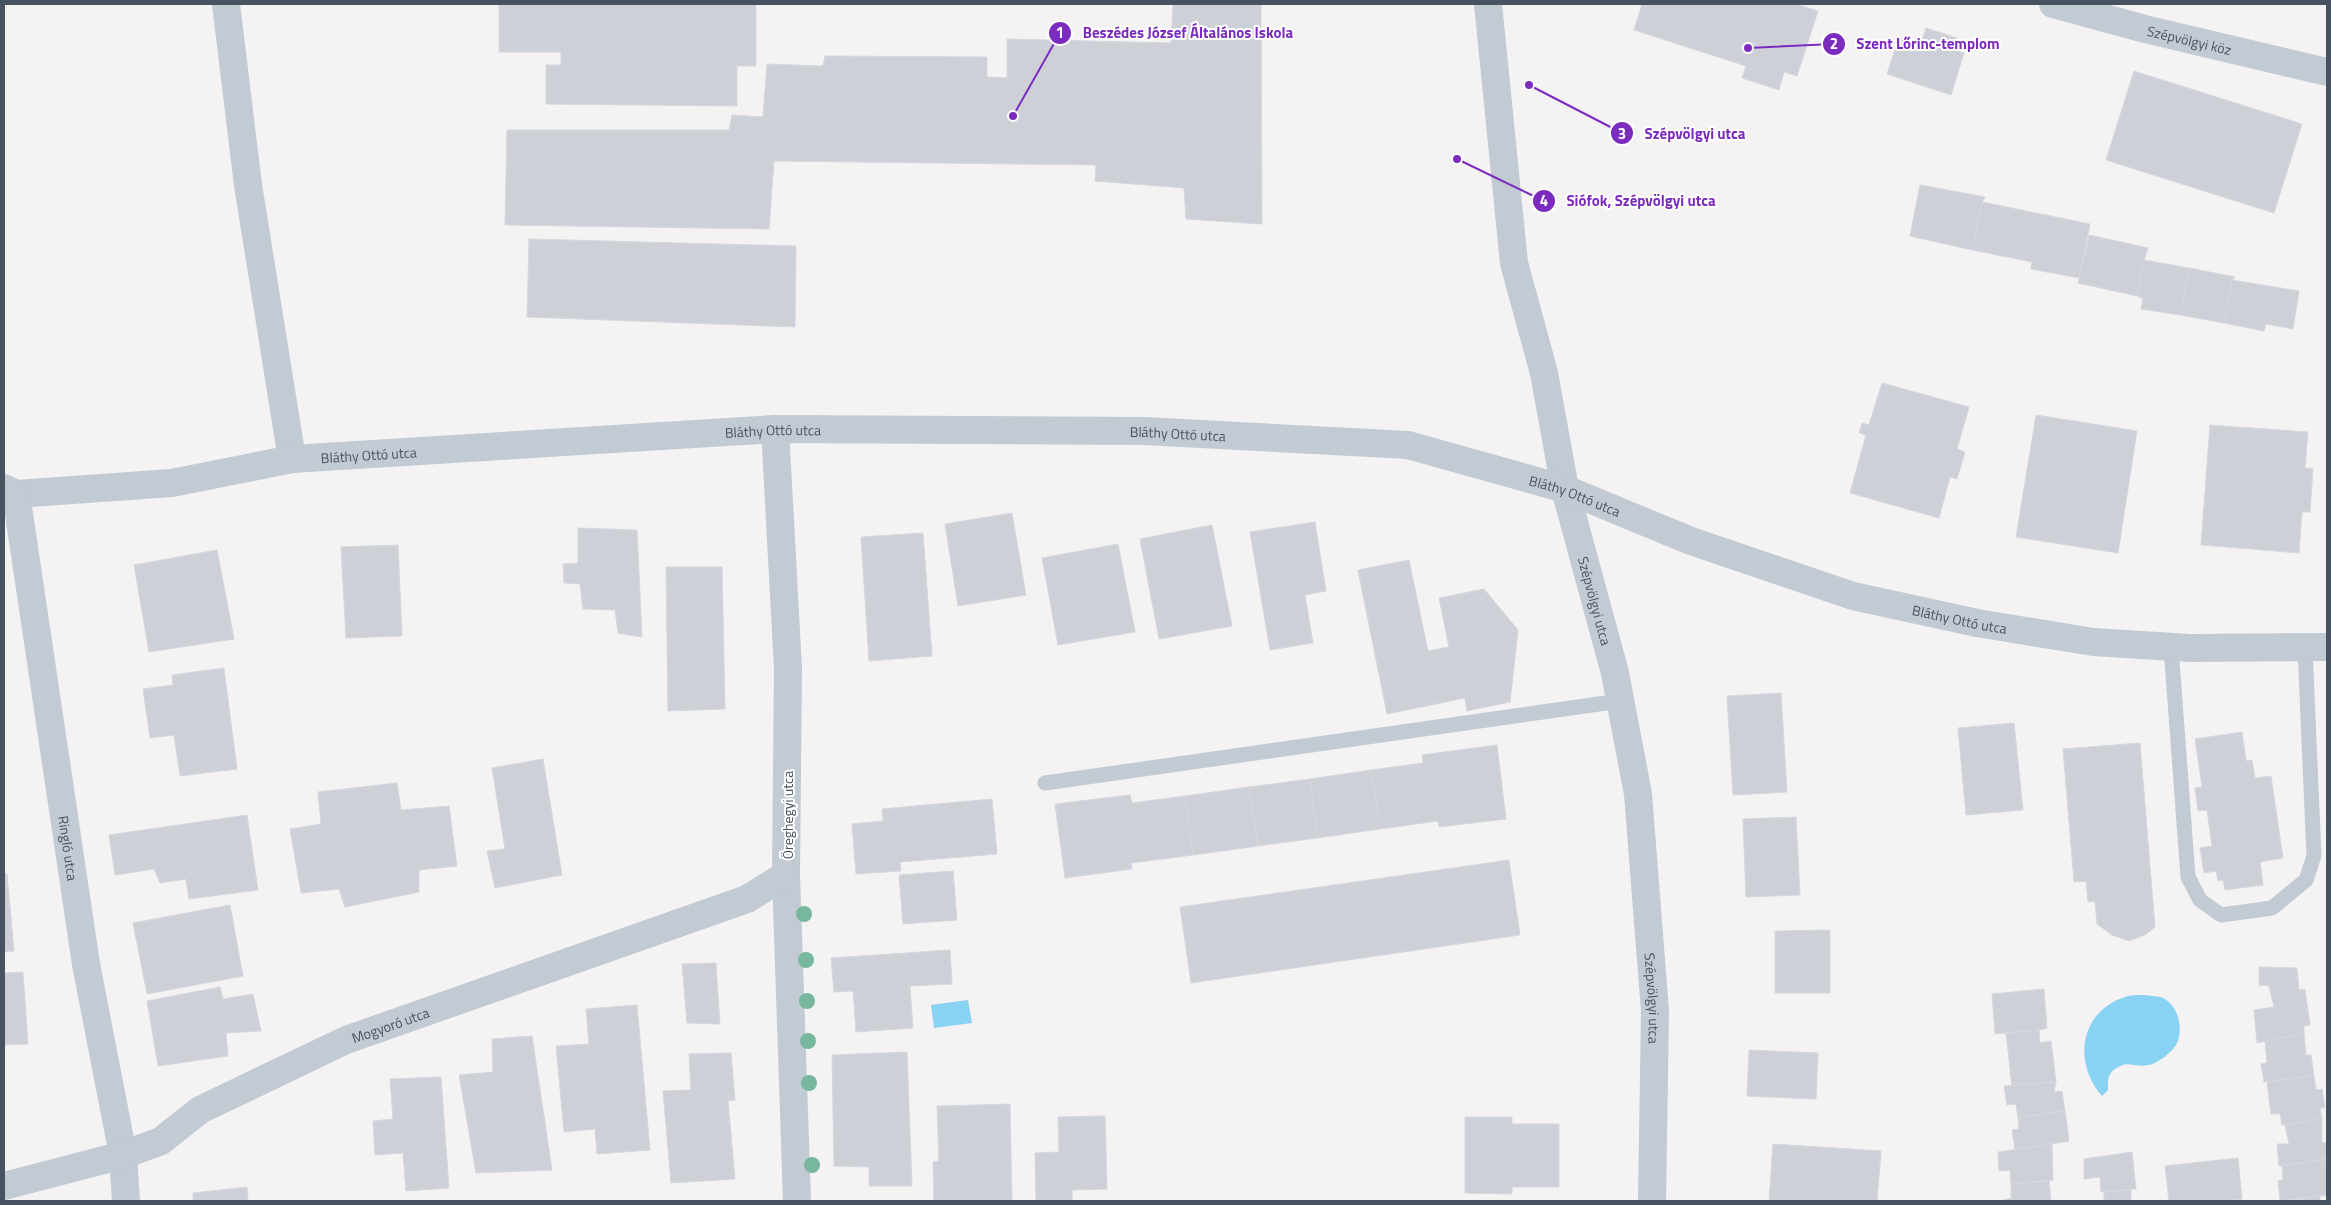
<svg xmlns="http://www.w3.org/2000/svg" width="2331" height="1205" font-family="'Titillium Web',sans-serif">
<rect width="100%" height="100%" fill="#f4f2f2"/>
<g fill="#88d2f4">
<path d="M2144 995C2150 996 2158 996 2163 998 2179 1006 2184 1030 2176 1045 2171 1053 2157 1064 2148 1065 2134 1068 2129 1059 2115 1069 2107 1074 2108 1082 2108 1090L2102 1096C2073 1063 2079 1012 2125 997 2130 995 2138 995 2144 995Z"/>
<polygon points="968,1000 972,1023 934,1028 931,1005"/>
</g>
<g fill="#ced0d8" stroke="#d6d7de">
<polygon points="499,4 756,4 756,66 737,66 737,106 546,104 546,65 561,65 561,52 499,52"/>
<polygon points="1173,4 1261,4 1262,224 1186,219 1184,188 1095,181 1096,165 774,161 769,229 505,225 507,130 729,130 732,115 763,117 767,64 823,66 825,56 987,57 987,77 1007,78 1007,39 1171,43"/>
<polygon points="1642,4 1795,4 1818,11 1797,76 1784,72 1779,90 1742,78 1746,66 1634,30"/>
<polygon points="1926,28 1957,38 1954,50 1964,53 1951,95 1887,74 1899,37 1921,43"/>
<polygon points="2134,71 2302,124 2274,213 2106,160"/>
<polygon points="1920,185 1985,197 1982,202 1972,250 1910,236"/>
<polygon points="1982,202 2090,224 2079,278 2031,269 2032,262 1972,250"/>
<polygon points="2089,235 2148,248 2144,260 2137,296 2078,283"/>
<polygon points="529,239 796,246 795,327 527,317"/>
<polygon points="2144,260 2189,268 2180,315 2141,309 2143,299 2137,296"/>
<polygon points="2189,268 2235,277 2232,280 2224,323 2180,315"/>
<polygon points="2232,280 2299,291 2293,329 2266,324 2264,331 2224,323"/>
<polygon points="1882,383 1969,407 1957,449 1965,452 1957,479 1950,477 1939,518 1850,493 1866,435 1859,433 1862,423 1869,425"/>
<polygon points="2036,415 2137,431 2118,553 2016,537"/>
<polygon points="2210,425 2308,432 2305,468 2313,469 2310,512 2302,512 2299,553 2201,545"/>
<polygon points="1012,513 1026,595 958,606 945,524"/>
<polygon points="1315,522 1326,591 1305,595 1313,643 1270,650 1250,532"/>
<polygon points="1212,525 1232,626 1159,639 1140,539"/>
<polygon points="578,528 637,530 642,637 618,633 615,610 583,609 580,584 564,583 563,564 578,563"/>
<polygon points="923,533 932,656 869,661 861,537"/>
<polygon points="1118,544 1135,632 1058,645 1042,558"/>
<polygon points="398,545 402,636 346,638 341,547"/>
<polygon points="217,550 234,639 149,652 134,565"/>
<polygon points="1409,560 1428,651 1449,647 1439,598 1484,589 1518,630 1510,702 1467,711 1465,698 1387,714 1358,570"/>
<polygon points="666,567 722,567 725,709 668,711"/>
<polygon points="224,668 237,769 180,776 174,735 150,738 143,689 173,685 172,675"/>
<polygon points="1781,693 1787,792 1733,795 1727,696"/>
<polygon points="2014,723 2023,810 1966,815 1958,728"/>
<polygon points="2242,732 2246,761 2252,760 2255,778 2271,776 2283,858 2260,862 2263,885 2225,890 2223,880 2218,881 2216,871 2204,873 2200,848 2212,846 2207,810 2198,811 2195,788 2202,787 2195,739"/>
<polygon points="2140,743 2155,927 2145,935 2129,941 2112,935 2097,924 2095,901 2088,902 2086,881 2074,882 2063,749"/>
<polygon points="1497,745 1506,819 1439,827 1438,821 1380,829 1371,770 1423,763 1422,755"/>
<polygon points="543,759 562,875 495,888 487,851 505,849 492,768"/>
<polygon points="1371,770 1380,829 1317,838 1310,779"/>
<polygon points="1310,779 1317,838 1258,846 1249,787"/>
<polygon points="397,783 401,810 449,806 457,866 419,870 419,892 345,907 339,889 301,893 290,829 321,824 318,792"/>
<polygon points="1249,787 1258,846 1193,855 1185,796"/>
<polygon points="1130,795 1132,803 1185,796 1193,855 1131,863 1132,869 1065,878 1055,804"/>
<polygon points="992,799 997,854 900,862 901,871 856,874 852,824 883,821 882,809"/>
<polygon points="247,815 258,890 189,899 186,879 160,883 154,869 115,875 109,835"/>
<polygon points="1796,817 1800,895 1746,897 1743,819"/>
<polygon points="1509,860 1520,935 1191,983 1180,907"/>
<polygon points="953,871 957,920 903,924 899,875"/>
<polygon points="4,874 7,874 14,951 4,952"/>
<polygon points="230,905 243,976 147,994 133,923"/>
<polygon points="1830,930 1830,993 1775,993 1775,931"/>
<polygon points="950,950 952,984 910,986 913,1028 856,1032 853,991 834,992 831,958"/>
<polygon points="716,963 720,1024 687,1023 682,964"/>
<polygon points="2259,967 2297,968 2299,990 2305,989 2310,1025 2304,1026 2304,1033 2257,1043 2254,1010 2274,1007 2269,986 2259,985"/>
<polygon points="23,972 28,1044 4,1045 4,973"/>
<polygon points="220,987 223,999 253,994 261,1031 226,1033 228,1056 158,1066 147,1001"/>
<polygon points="2044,989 2047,1028 2039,1030 1995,1034 1992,994"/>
<polygon points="637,1005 650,1150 597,1154 595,1129 564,1132 556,1046 589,1044 586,1009"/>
<polygon points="2039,1030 2040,1043 2051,1041 2056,1082 2012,1087 2006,1033"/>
<polygon points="2304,1033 2306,1055 2311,1055 2314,1076 2264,1082 2261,1064 2267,1063 2265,1041"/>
<polygon points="532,1036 552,1170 476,1173 459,1075 493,1072 492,1039"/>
<polygon points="1749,1050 1818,1053 1816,1099 1747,1096"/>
<polygon points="907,1052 912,1186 869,1186 869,1167 834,1166 832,1055"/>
<polygon points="731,1053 735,1100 728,1101 735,1179 671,1183 663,1091 691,1090 689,1054"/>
<polygon points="2314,1076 2316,1090 2322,1089 2325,1107 2320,1109 2322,1119 2282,1125 2280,1114 2271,1114 2267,1082"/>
<polygon points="441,1077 449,1188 406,1191 403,1153 375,1155 373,1121 393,1119 390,1079"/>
<polygon points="2056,1082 2054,1092 2062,1091 2065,1111 2018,1118 2016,1104 2007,1105 2004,1086"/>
<polygon points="1010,1104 1012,1201 934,1201 933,1162 939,1161 937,1106"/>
<polygon points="2065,1111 2069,1141 2015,1150 2012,1130 2019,1129 2018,1118"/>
<polygon points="1105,1116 1107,1189 1072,1190 1072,1201 1036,1201 1035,1153 1059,1152 1058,1117"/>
<polygon points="1465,1117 1512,1117 1512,1124 1559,1124 1559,1187 1512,1187 1512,1194 1465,1193"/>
<polygon points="2322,1119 2322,1142 2327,1143 2327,1159 2279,1166 2277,1144 2289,1144 2285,1125"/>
<polygon points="1773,1144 1881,1151 1877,1201 1769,1201"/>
<polygon points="2052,1144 2053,1180 2011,1184 2010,1170 1999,1171 1998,1152"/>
<polygon points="2132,1152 2136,1189 2101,1192 2100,1177 2084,1179 2084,1159"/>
<polygon points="2238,1158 2242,1199 2215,1201 2169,1201 2165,1166"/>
<polygon points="2327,1159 2327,1195 2280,1201 2278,1181 2283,1180 2282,1166"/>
<polygon points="2049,1181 2051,1201 2000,1201 2011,1198 2011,1184"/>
<polygon points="247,1187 248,1201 193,1201 193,1193"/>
<polygon points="2131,1190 2131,1201 2104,1201 2104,1192"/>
<polygon points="2320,1196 2320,1201 2291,1201"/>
</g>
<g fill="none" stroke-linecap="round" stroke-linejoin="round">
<g stroke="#c2cad4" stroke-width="15">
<polyline points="2171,647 2188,877 2200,900 2221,915 2272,908 2306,880 2314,856 2305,648"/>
<polyline points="1045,783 1620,701"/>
</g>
<g stroke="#c2cad4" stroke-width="28">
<polyline points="226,4 248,185 292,459"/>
<path id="s1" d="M1488 4 1514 263 1544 373 1565 489 1615 673 1638 794 1655 1011 1652 1201"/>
<path id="s2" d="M2053 4 2145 29 2327 72"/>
<polyline points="775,429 788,668 786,875 797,1201"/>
<path id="s3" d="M4 488 16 494 172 483 292 459 775 429 1144 431 1408 445 1565 489 1691 541 1853 596 1977 623 2093 642 2190 648 2327 647"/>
<path id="s4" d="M16 494 86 964 123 1155 126 1201"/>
<path id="s5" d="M4 1186 123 1155 161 1141 200 1110 346 1040 747 899 786 875"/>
</g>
</g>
<g fill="#76b79d">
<circle cx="804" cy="914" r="8"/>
<circle cx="806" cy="960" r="8"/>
<circle cx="807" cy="1001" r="8"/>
<circle cx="808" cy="1041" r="8"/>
<circle cx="809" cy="1083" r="8"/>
<circle cx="812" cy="1165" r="8"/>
</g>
<g text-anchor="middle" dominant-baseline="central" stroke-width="4" stroke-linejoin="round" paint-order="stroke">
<g font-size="14" fill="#485362" stroke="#fff">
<text stroke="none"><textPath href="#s2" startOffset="141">Szépvölgyi köz</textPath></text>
<text stroke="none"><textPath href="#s3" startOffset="774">Bláthy Ottó utca</textPath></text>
<text stroke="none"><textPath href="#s3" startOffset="1179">Bláthy Ottó utca</textPath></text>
<text stroke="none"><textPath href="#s3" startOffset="369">Bláthy Ottó utca</textPath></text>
<text stroke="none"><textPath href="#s3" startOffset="1584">Bláthy Ottó utca</textPath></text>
<text stroke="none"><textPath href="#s1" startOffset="608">Szépvölgyi utca</textPath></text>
<text stroke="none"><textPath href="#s3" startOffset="1989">Bláthy Ottó utca</textPath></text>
<text transform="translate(787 815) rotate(-90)">Öreghegyi utca</text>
<text stroke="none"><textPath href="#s4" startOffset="358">Ringló utca</textPath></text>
<text stroke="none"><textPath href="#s1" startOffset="1011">Szépvölgyi utca</textPath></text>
<text stroke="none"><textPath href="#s5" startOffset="422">Mogyoró utca</textPath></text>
</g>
</g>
<path fill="none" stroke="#7b2cbf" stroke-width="2" d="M1013 116L1060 33M1748 48L1834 44M1529 85L1622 133M1457 159L1544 201"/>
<g fill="#7b2cbf" stroke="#fff" stroke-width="2">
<circle cx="1013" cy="116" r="5"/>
<circle cx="1748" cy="48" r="5"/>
<circle cx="1529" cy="85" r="5"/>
<circle cx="1457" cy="159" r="5"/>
<circle cx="1060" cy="33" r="12"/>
<circle cx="1834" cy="44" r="12"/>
<circle cx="1622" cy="133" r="12"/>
<circle cx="1544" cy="201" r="12"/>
</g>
<g font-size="15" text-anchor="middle" font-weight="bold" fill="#fff">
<text x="1060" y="38">1</text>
<text x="1834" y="49">2</text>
<text x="1622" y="139">3</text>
<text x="1544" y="206">4</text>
</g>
<g font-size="15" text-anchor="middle" font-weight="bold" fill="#7b2cbf" stroke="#fff" stroke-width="4" stroke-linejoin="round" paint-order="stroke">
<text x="1188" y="38">Beszédes József Általános Iskola</text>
<text x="1928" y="49">Szent Lőrinc-templom</text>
<text x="1695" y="139">Szépvölgyi utca</text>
<text x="1641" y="206">Siófok, Szépvölgyi utca</text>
</g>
<rect width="2331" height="1205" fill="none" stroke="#485362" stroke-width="10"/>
</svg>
